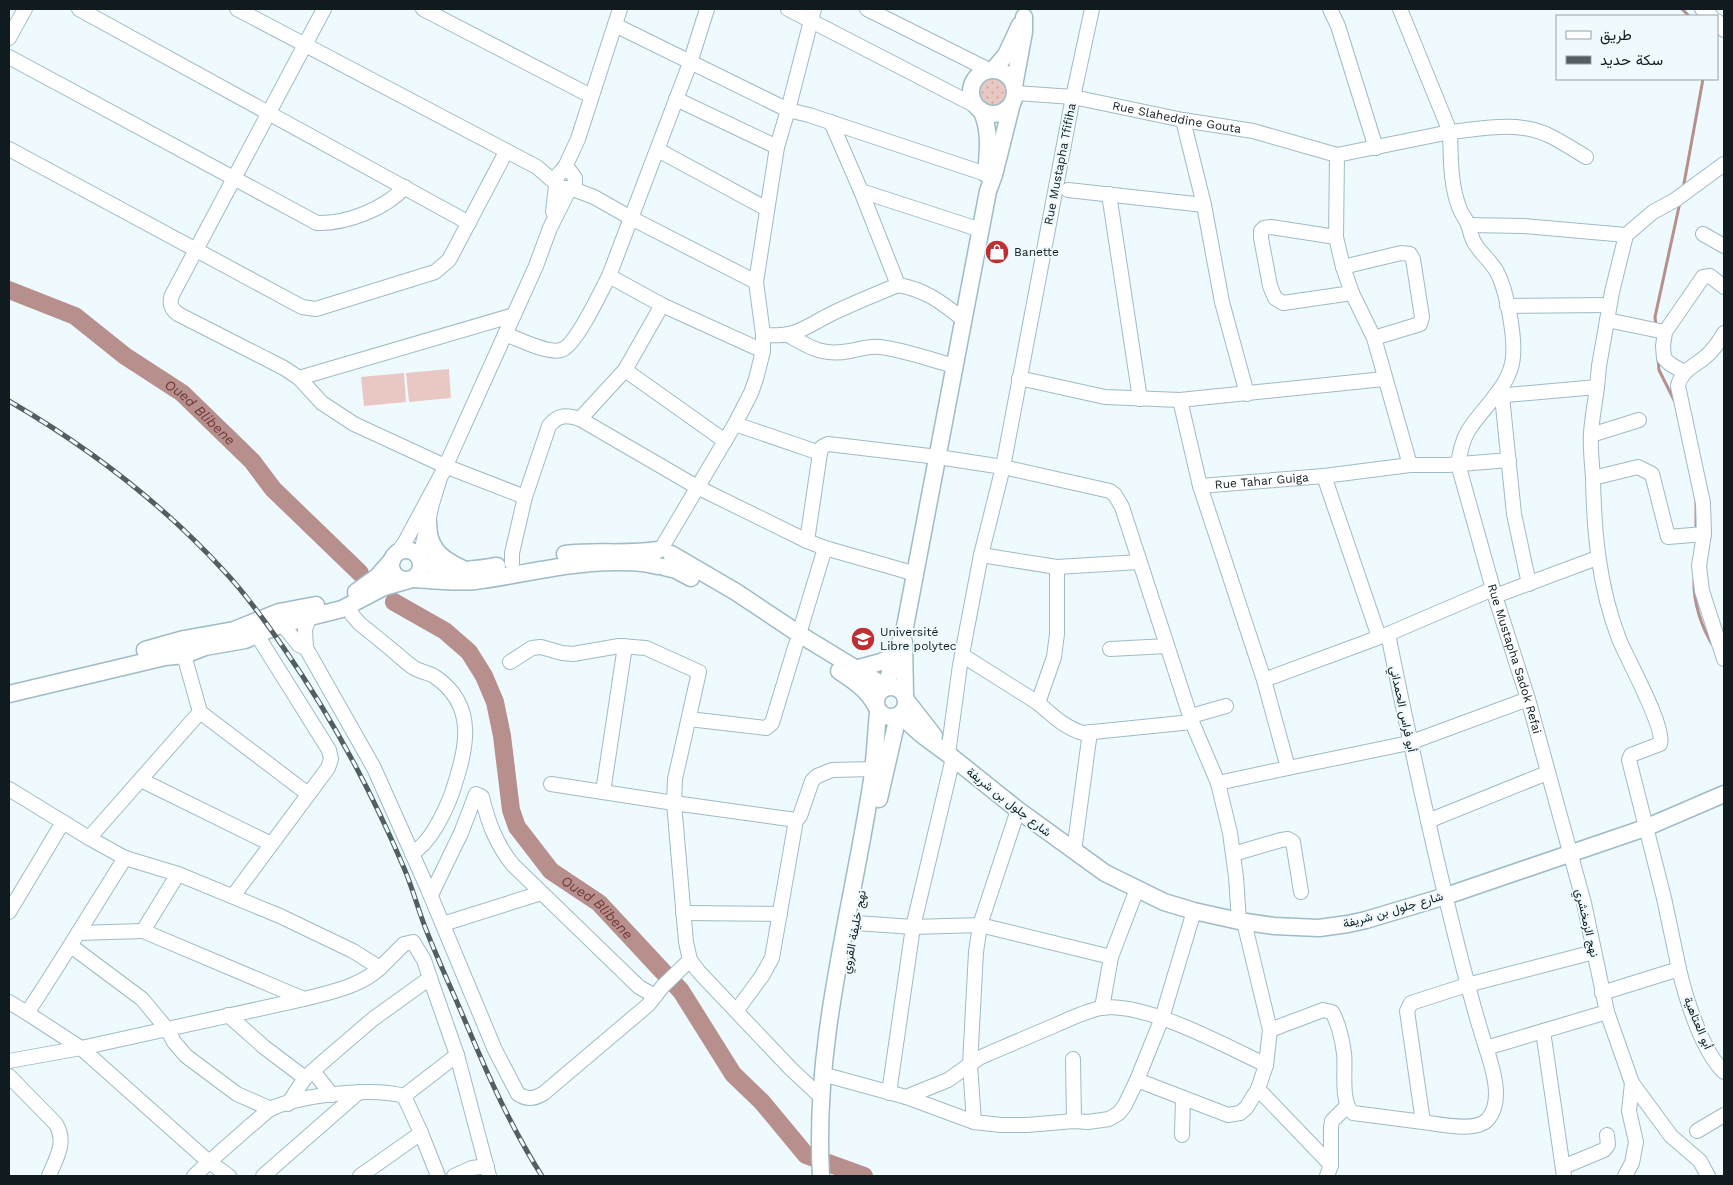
<svg xmlns="http://www.w3.org/2000/svg" width="1733" height="1185" font-family="'Work Sans',Vazirmatn,sans-serif">
<defs>
<pattern id="grass-dots" width="8" height="8" patternUnits="userSpaceOnUse" patternTransform="scale(1.25)"><rect width="8" height="8" fill="#e9c7c3"/><path d="M2 2h.1M6 6h.1" fill="none" stroke="#c7aaa7" stroke-width="1.8" stroke-linecap="round"/></pattern>
</defs>
<rect width="100%" height="100%" fill="#eefafe"/>
<circle fill="url(#grass-dots)" cx="993" cy="92" r="13"/>
<g fill="#e9c7c3">
<polygon points="449,369 451,398 409,402 406,373"/>
<polygon points="404,373 406,402 364,406 361,377"/>
</g>
<g fill="none" stroke-linecap="round" stroke-linejoin="round">
<g stroke="#b78f8c" stroke-width="3">
<polyline points="1682,9 1689,16"/>
<polyline points="1683,189 1703,79"/>
<polyline points="1656,326 1655,317 1680,202"/>
<polyline points="1658,359 1659,370 1675,402"/>
<polyline points="1696,500 1696,531"/>
<path d="M1694 580C1693 602 1702 629 1714 647"/>
</g>
<g stroke="#b78f8c" stroke-width="18">
<path id="s1" d="M9 290 75 316 125 356 182 393 252 461 273 489 360 573"/>
<path id="s2" d="M394 602 445 631 469 652 484 676 495 702 502 736 511 810 517 827 551 871 599 903 681 991 733 1074 762 1102 806 1155 864 1176"/>
</g>
<g stroke="#9fbbc7" stroke-width="16">
<g id="minor">
<polyline points="79,9 469,223"/>
<path d="M237 9 537 167 561 188H570L575 184V178L570 171H564C560 172 559 172 558 176 556 179 554 206 553 212"/>
<path d="M324 9 172 295C169 303 171 309 178 314L284 368 299 378 322 403 354 424 445 466 525 497"/>
<polyline points="423,9 591,96"/>
<polyline points="788,9 976,106"/>
<polyline points="814,9 788,110 809,115 986,174"/>
<polyline points="867,9 989,70"/>
<path d="M1092 9 1073 97 1003 467 981 555 1057 567V634L1054 657 1038 703C1052 715 1065 728 1083 733L1192 722"/>
<polyline points="1330,9 1338,26 1376,148"/>
<polyline points="1702,9 1711,16"/>
<polyline points="1717,21 1724,30"/>
<polyline points="615,25 788,110 777,147 756,282 763,334"/>
<polyline points="9,38 25,9"/>
<path d="M9 57 317 223C346 224 385 209 405 187"/>
<path id="s3" d="M1015 93 1073 97 1183 120 1253 131 1337 155"/>
<polyline points="676,99 777,147"/>
<polyline points="1183,120 1204,205 1222,302 1247,394"/>
<path d="M831 122 861 191 898 285C927 290 942 303 964 320"/>
<polyline points="9,149 302,307 316,309 435,272 449,260 506,152"/>
<polyline points="658,150 767,209"/>
<path id="s4" d="M1586 157C1573 149 1559 140 1546 134 1516 121 1481 129 1450 132 1451 158 1450 183 1459 207 1461 213 1465 218 1468 224 1470 230 1471 237 1474 242 1480 253 1491 261 1497 272 1507 291 1515 336 1513 357 1511 386 1482 408 1468 431 1462 441 1460 452 1458 464L1495 596 1528 699 1584 903 1607 1012 1632 1083 1671 1136 1700 1161 1708 1176"/>
<polyline points="561,172 566,165 578,139 620,9"/>
<polyline points="1068,190 1204,205"/>
<polyline points="861,191 981,230"/>
<polyline points="1109,194 1140,399"/>
<polyline points="1468,225 1523,226 1626,235"/>
<polyline points="1703,234 1724,246"/>
<polyline points="1336,237 1271,227 1264,228 1261,231 1261,238 1270,286 1275,298 1283,303 1352,293"/>
<polyline points="1343,267 1401,253 1410,254 1413,259 1422,317 1420,324 1374,338"/>
<polyline points="662,305 763,351"/>
<polyline points="1507,306 1609,305"/>
<polyline points="1607,320 1665,332"/>
<path d="M1724 333C1719 342 1713 351 1704 358 1693 367 1681 371 1678 386L1703 503 1704 534 1699 566 1702 591 1724 659"/>
<path d="M505 334C519 339 547 354 561 350 576 346 601 291 609 276"/>
<path d="M788 335C811 348 822 356 850 351 861 349 868 346 880 347 905 350 931 360 955 366"/>
<polyline points="625,370 725,441"/>
<polyline points="1684,372 1670,364 1664,358 1663,346 1665,332 1703,277 1710,276 1724,287"/>
<polyline points="299,378 514,315"/>
<polyline points="1019,378 1105,397 1180,400 1384,379"/>
<polyline points="1597,387 1599,366 1612,292 1626,235 1653,212 1675,200 1724,164"/>
<path d="M1495 396 1597 387C1595 403 1592 418 1591 433 1590 448 1592 463 1593 478 1594 533 1599 587 1619 639 1627 659 1666 728 1660 744L1631 755 1629 760 1664 898 1679 969 1602 993"/>
<polyline points="1502,396 1514,514 1529,584"/>
<polyline points="1180,400 1200,486 1264,680"/>
<polyline points="580,419 625,370 662,305 609,276 690,63 707,9"/>
<polyline points="735,424 820,453 822,447 828,444 938,457 1003,467 1110,491 1115,495 1122,507 1192,722 1218,783 1288,768 1264,680 1388,634"/>
<polyline points="1591,435 1639,420"/>
<polyline points="1410,465 1448,465 1509,460"/>
<polyline points="442,474 536,266 550,228 570,188 594,197 631,218 756,282"/>
<polyline points="1593,478 1638,467 1652,474 1668,537 1704,534"/>
<path id="s5" d="M1200 486 1324 476"/>
<polyline points="807,541 820,453"/>
<polyline points="825,548 916,574"/>
<path d="M661 549 735 424 751 393 756 379 763 351V334C794 340 808 325 833 313 854 303 876 294 898 285"/>
<polyline points="398,552 405,542 441,475 432,504 420,557"/>
<path d="M512 563V553L525 497 549 426C558 414 567 415 580 419L697 487 807 541 825 548 799 634"/>
<polyline points="1057,567 1139,562"/>
<polyline points="1495,596 1597,558"/>
<path d="M348 606 353 616 360 624C373 634 386 645 398 655 404 660 410 666 416 669 422 672 429 673 434 676 479 706 466 750 452 793 445 812 430 844 412 853"/>
<path d="M310 617 305 629 306 648 374 768 427 887 495 1050 518 1094C527 1100 535 1099 544 1093L648 1005 663 986 690 960"/>
<polyline points="282,624 299,645 306,648"/>
<polyline points="1379,637 1324,476 1410,465 1374,338 1352,293 1343,267 1336,237 1337,155 1450,132 1400,9"/>
<polyline points="1110,649 1167,646"/>
<polyline points="962,655 1038,703"/>
<polyline points="510,662 532,648 541,647 562,653 573,654 619,646 646,648 699,672 675,779 674,803 686,942 690,960 699,972 791,1069 821,1097"/>
<polyline points="200,712 308,794"/>
<polyline points="1191,716 1226,706"/>
<polyline points="689,719 766,728 772,723 796,644"/>
<polyline points="948,754 960,665 981,555"/>
<polyline points="1288,768 1409,743 1528,699"/>
<polyline points="141,780 271,844"/>
<polyline points="1218,783 1230,833 1236,877 1239,921"/>
<polyline points="551,784 674,803 796,820 800,816 812,781 817,776 832,770 873,769"/>
<path d="M9 789 89 838 125 858 178 874 280 916 353 951 380 968C359 987 331 992 304 999L81 1048 9 1061"/>
<polyline points="603,792 625,646"/>
<polyline points="1428,821 1547,773"/>
<polyline points="89,838 200,712 184,655"/>
<polyline points="1074,851 1090,732"/>
<polyline points="1233,854 1281,840 1288,839 1293,842 1301,892"/>
<path d="M125 858C92 910 61 962 27 1013L81 1048 209 1162 229 1176"/>
<polyline points="178,874 143,931 304,999"/>
<path d="M431 895 461 833 476 794 482 797C488 822 496 844 513 865L639 987 655 996"/>
<polyline points="233,896 328,768 331,759 329,750 257,635"/>
<polyline points="9,912 63,822"/>
<polyline points="683,913 780,914"/>
<polyline points="856,923 913,927 980,925 1111,957"/>
<polyline points="443,924 541,893"/>
<polyline points="78,933 143,931"/>
<polyline points="71,946 142,999 167,1029 174,1042 186,1056 237,1094 271,1109"/>
<polyline points="380,968 404,944 413,942 424,960 430,978"/>
<path d="M1679 969C1686 999 1702 1051 1724 1072"/>
<polyline points="9,1002 27,1013"/>
<polyline points="1102,1008 1111,957 1137,889"/>
<polyline points="737,1010 762,976 772,958 796,820"/>
<polyline points="228,1015 264,1047 305,1078"/>
<path d="M1270 1030 1323 1010 1332 1012C1339 1024 1342 1039 1344 1053 1346 1069 1340 1103 1353 1113L1423 1122 1407 1011 1411 1003 1467 985 1594 952"/>
<polyline points="1543,1031 1564,1176"/>
<polyline points="1486,1048 1607,1012"/>
<polyline points="1073,1059 1074,1121"/>
<polyline points="313,1071 332,1095"/>
<path d="M822 1074 906 1097 948 1080 979 1058 990 1053C1013 1043 1035 1034 1058 1024 1071 1018 1086 1011 1101 1008 1144 1001 1226 1046 1266 1065"/>
<path d="M9 1076 56 1124C67 1143 56 1158 49 1176"/>
<polyline points="1137,1080 1228,1115 1240,1113 1246,1108 1258,1089 1266,1065 1270,1030 1244,922"/>
<polyline points="1258,1089 1331,1165 1327,1176"/>
<polyline points="889,1093 913,927 953,758"/>
<polyline points="906,1097 974,1122 1001,1125 1027,1125 1074,1121 1088,1122 1109,1119 1119,1113 1125,1105 1137,1080 1162,1018 1194,911"/>
<polyline points="288,1104 305,1078 324,1061 373,1019 430,978 457,1055"/>
<polyline points="974,1122 970,1065 976,952 980,925 1018,810"/>
<path d="M1423 1122C1439 1124 1477 1133 1488 1119 1506 1098 1489 1058 1482 1035 1464 976 1450 916 1436 856 1419 782 1403 709 1388 634L1493 589"/>
<polyline points="1697,1131 1724,1115"/>
<polyline points="421,1133 438,1176"/>
<polyline points="1182,1135 1183,1098"/>
<polyline points="1331,1165 1331,1127 1332,1121 1347,1106"/>
<polyline points="1563,1167 1604,1150 1608,1145 1607,1135"/>
<path d="M194 1176C213 1158 232 1142 251 1125 258 1120 265 1112 272 1108 303 1095 372 1087 404 1096L457 1055 489 1176"/>
<polyline points="263,1176 359,1092"/>
<polyline points="360,1176 421,1133 404,1096"/>
<polyline points="454,1176 472,1168 487,1166"/>
<polyline points="1625,1176 1632,1163 1636,1142 1629,1111 1632,1083"/>
</g>
</g>
<g stroke="#9fbbc7" stroke-width="19">
<g id="major">
<polyline points="993,70 1006,55 1020,25"/>
<circle cx="993" cy="92" r="22"/>
<polyline points="1014,86 1024,32 1024,17"/>
<path d="M981 110C991 130 988 152 986 174"/>
<path d="M428 522C428 547 439 558 461 568"/>
<circle cx="406" cy="565" r="15"/>
<path d="M565 554C596 550 627 555 658 550"/>
<polyline points="671,554 736,592 799,634 886,687 895,655 904,632 988,191 994,175 1012,103"/>
<path d="M420 557C442 576 470 570 497 566"/>
<polyline points="664,567 676,570 691,578"/>
<path d="M414 579C434 580 455 583 475 581 522 575 568 562 616 562 631 562 644 562 658 566"/>
<polyline points="356,592 377,577 392,560"/>
<polyline points="904,642 905,696"/>
<polyline points="145,650 184,639 234,630 279,612 316,605"/>
<polyline points="855,669 881,662 895,655"/>
<path d="M839 671C854 681 867 689 876 706"/>
<circle cx="891" cy="702" r="15"/>
<polyline points="9,694 165,657 184,655 205,647 245,640 282,624 342,609 384,587 409,580"/>
<polyline points="906,700 934,736"/>
<polyline points="900,715 921,734 948,754 1018,810 1105,873 1164,902 1194,911 1239,921 1274,926 1319,928 1348,924 1366,920 1446,896 1645,828 1724,794"/>
<polyline points="879,799 898,716"/>
<path d="M821 1176C813 1042 852 911 872 780 875 757 876 734 878 712"/>
</g>
</g>
<use href="#minor" stroke="#fff" stroke-width="14"/>
<use href="#major" stroke="#fff" stroke-width="16"/>
<g stroke="#525e62" stroke-width="5">
<path id="rail" d="M9 401C88 447 162 503 224 571 246 594 265 621 283 647 331 716 371 790 404 868 413 889 418 910 427 932 438 960 451 988 463 1016 486 1071 510 1126 542 1176"/>
</g>
<use href="#rail" stroke="#eefafe" stroke-width="3" stroke-dasharray="9" stroke-linecap="butt"/>
</g>
<defs>
<g id="shop-disc" transform="scale(1.25)"><circle r="9.5" fill="#be2f32" stroke="#eefafe"/><path d="M-5-2.5h2.3a2.7 3.5 0 0 1 5.4 0H5L5.5 6h-11ZM-1.5-2.5h3a1.5 2.3 0 0 0-3 0Z" fill="#fff"/></g>
<g id="university-disc" transform="scale(1.25)"><circle r="9.5" fill="#be2f32" stroke="#eefafe"/><path d="M0-5L7-2L0 1L-7-2ZM-4 1L0 2.5L4 1V4Q0 6-4 4Z" fill="#fff"/></g>
</defs>
<g fill-rule="evenodd">
<use href="#shop-disc" x="997" y="252"/>
<use href="#university-disc" x="863" y="639"/>
</g>
<g text-anchor="middle" dominant-baseline="central" stroke-width="4" stroke-linejoin="round" paint-order="stroke">
<g font-size="12" fill="#101b20" stroke="#eefafe">
<text stroke="none"><textPath href="#s3" startOffset="164">Rue Slaheddine Gouta</textPath></text>
<text transform="translate(1060 164) rotate(-79)">Rue Mustapha Tfifiha</text>
<text stroke="none"><textPath href="#s5" startOffset="62">Rue Tahar Guiga</textPath></text>
<text stroke="none"><textPath href="#s4" startOffset="708">Rue Mustapha Sadok Refai</textPath></text>
<text transform="translate(1403 709) rotate(78)">أبو فراس الحمداني</text>
<text transform="translate(1009 802) rotate(38)">شارع جلول بن شريفة</text>
<text transform="translate(1393 910) rotate(-16)">شارع جلول بن شريفة</text>
<text transform="translate(1587 923) rotate(77)">نهج الزمخشري</text>
<text transform="translate(854 932) rotate(-79)">نهج خليفة القروي</text>
<text transform="translate(1698 1023) rotate(67)">أبو العتاهية</text>
</g>
<g font-size="12" fill="#101b20" stroke="#eefafe" text-anchor="start">
<text x="1014" y="252">Banette</text>
<text x="880" y="632">Université<tspan x="880" dy="14">Libre polytec</tspan></text>
</g>
<g font-size="14" font-style="italic" fill="#713936" stroke="#eefafe">
<text stroke="none"><textPath href="#s1" startOffset="229">Oued Blibene</textPath></text>
<text stroke="none"><textPath href="#s2" startOffset="389">Oued Blibene</textPath></text>
</g>
</g>
<rect width="1733" height="1185" fill="none" stroke="#101b20" stroke-width="20"/>
<rect x="1556" y="15" width="162" height="65" fill="#eefafe" stroke="#95a1a5"/>
<rect x="1566" y="31" width="25" height="8" fill="#ffffff" stroke="#95a1a5"/>
<text x="1600" y="40" font-size="15" fill="#101b20">طريق</text>
<rect x="1566" y="56" width="25" height="8" fill="#525e62" stroke="#95a1a5"/>
<text x="1600" y="65" font-size="15" fill="#101b20">سكة حديد</text>
</svg>
